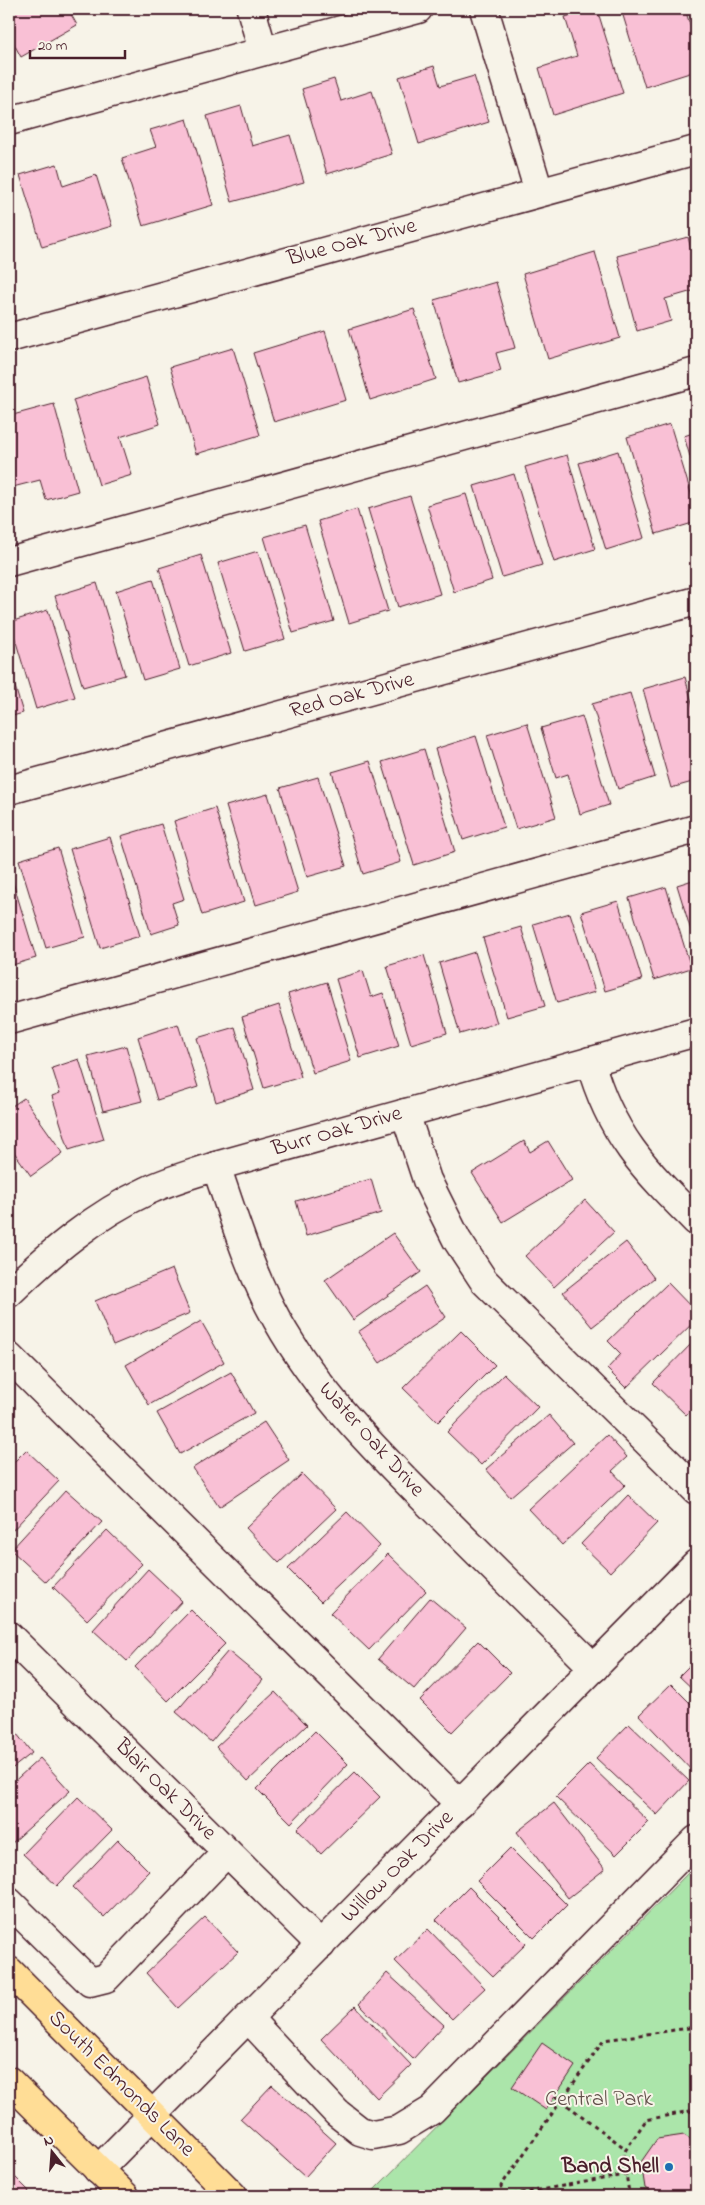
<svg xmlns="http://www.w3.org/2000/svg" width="705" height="2205" font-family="'Indie Flower',sans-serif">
<rect width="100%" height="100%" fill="#f7f3e8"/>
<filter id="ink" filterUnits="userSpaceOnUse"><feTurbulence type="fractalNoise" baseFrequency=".02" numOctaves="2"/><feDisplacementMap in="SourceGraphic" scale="10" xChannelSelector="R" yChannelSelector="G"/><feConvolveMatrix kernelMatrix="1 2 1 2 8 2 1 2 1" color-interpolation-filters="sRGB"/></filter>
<g filter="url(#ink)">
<polygon fill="#abe5aa" stroke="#7a826a" points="696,1865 696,2196 368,2196"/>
<g fill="#f9c0d5" stroke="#4a1f2b">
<polygon points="9,9 68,9 77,25 21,57 9,35"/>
<polygon points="593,9 597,9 623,93 553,115 539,68 577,56 565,17"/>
<polygon points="621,9 685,9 696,44 696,71 645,87"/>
<polygon points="434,66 440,86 474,76 489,122 419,144 399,77"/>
<polygon points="334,79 341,101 372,91 392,154 327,174 302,89"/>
<polygon points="241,106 252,146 290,135 304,182 232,202 207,116"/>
<polygon points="187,119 213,205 143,226 122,158 156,147 150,130"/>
<polygon points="57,164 63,186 96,175 112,226 42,247 20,175"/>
<polygon points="688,237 696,269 696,290 665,299 671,321 637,331 617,256"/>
<polygon points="595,252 620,338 548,359 523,274"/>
<polygon points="496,282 515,348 496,353 501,371 458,383 434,300"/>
<polygon points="414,309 436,379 370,400 349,329"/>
<polygon points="325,331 346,400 274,422 253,353"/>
<polygon points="233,348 260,435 196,454 170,367"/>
<polygon points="146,377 160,424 120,437 132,475 99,485 73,400"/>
<polygon points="54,404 78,491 46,500 40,480 9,488 9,416"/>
<polygon points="670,424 696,510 696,522 656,534 627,437"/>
<polygon points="696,432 696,477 684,436"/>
<polygon points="618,451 644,538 606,550 579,463"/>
<polygon points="567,455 595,549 554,562 525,467"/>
<polygon points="514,474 542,565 502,577 474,486"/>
<polygon points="466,494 492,580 454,592 427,505"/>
<polygon points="410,496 440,594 398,607 368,509"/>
<polygon points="357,509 388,611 349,623 318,521"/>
<polygon points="305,525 334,621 293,633 264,537"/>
<polygon points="258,551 285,639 245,651 218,563"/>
<polygon points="201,555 231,653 189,666 159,568"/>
<polygon points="153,579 180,669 143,680 116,591"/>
<polygon points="97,583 125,675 83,687 55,596"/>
<polygon points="48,610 75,697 36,709 10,622"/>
<polygon points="9,667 23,713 9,717"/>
<polygon points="685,677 696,717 696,781 671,788 643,689"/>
<polygon points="630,693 655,777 618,789 592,704"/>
<polygon points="582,716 609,805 580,814 568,774 556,778 541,728"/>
<polygon points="527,723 556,817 516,829 487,735"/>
<polygon points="476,736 504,827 463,840 435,749"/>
<polygon points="424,749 455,852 414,865 382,762"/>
<polygon points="370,761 401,862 363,874 332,772"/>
<polygon points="318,777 346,866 307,877 280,788"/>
<polygon points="268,794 298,892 256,905 226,806"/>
<polygon points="215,808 244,902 202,915 174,821"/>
<polygon points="161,824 184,899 172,903 179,925 151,934 121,836"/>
<polygon points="110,837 140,936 100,948 70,849"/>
<polygon points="58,848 85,937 46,948 19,860"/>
<polygon points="9,869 36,958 9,966"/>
<polygon points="696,879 696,947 677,885"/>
<polygon points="666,887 691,968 654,980 629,898"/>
<polygon points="618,901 642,980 605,991 581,912"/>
<polygon points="570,913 595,992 557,1003 533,924"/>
<polygon points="521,927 545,1006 507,1017 483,938"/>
<polygon points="475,952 497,1023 460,1034 439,963"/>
<polygon points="424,955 447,1033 411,1044 387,966"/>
<polygon points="363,971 371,997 383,993 399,1046 360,1058 336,979"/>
<polygon points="327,982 351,1061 313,1073 288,994"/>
<polygon points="279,1005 301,1077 264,1088 242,1017"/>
<polygon points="178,1024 198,1087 157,1100 138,1037"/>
<polygon points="235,1027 254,1090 216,1102 197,1038"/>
<polygon points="126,1046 142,1101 103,1111 88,1056"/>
<polygon points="79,1059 104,1139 69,1150 52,1096 60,1093 52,1068"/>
<polygon points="24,1098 63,1153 31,1176 9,1145 9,1108"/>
<polygon points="524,1141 530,1152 548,1141 572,1180 503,1222 472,1173"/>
<polygon points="371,1179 381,1213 306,1236 296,1201"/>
<polygon points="585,1200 614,1232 554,1287 525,1256"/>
<polygon points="393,1233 421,1272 353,1320 325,1280"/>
<polygon points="626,1242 654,1278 592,1327 563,1292"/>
<polygon points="172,1269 190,1313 113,1345 95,1301"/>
<polygon points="668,1283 696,1312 696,1320 626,1388 607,1369 621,1354 608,1341"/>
<polygon points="425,1286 446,1317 380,1363 358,1332"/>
<polygon points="201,1321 224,1362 149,1405 126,1365"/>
<polygon points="461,1331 495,1365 438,1422 403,1388"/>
<polygon points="696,1339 696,1404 686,1415 653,1383"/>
<polygon points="231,1372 254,1413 180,1454 157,1413"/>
<polygon points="504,1374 538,1407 481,1465 447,1432"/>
<polygon points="549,1415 573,1443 510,1497 486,1469"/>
<polygon points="264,1422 289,1460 219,1507 193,1468"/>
<polygon points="607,1435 627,1457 612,1471 625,1485 562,1545 528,1509"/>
<polygon points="26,1450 59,1481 9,1534 9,1467"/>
<polygon points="302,1474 336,1509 279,1563 246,1528"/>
<polygon points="66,1490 102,1522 46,1582 11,1550"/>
<polygon points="628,1495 657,1523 610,1572 581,1544"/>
<polygon points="347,1512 380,1546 321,1602 288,1569"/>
<polygon points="107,1530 142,1564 87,1620 53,1587"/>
<polygon points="388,1554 426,1591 369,1650 330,1613"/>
<polygon points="148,1569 182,1601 127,1661 93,1630"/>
<polygon points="430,1598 466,1628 414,1689 378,1659"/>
<polygon points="191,1610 225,1644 168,1701 135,1667"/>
<polygon points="478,1641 510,1673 452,1732 420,1700"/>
<polygon points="228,1651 263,1680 211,1742 176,1712"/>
<polygon points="696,1659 696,1692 679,1676"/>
<polygon points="671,1684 696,1709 696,1775 639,1715"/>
<polygon points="275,1692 307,1725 248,1781 216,1747"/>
<polygon points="9,1724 32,1753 9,1771"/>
<polygon points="629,1724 689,1781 657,1815 596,1758"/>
<polygon points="315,1731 348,1764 291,1823 257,1789"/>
<polygon points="40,1758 70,1791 11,1844 9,1841 9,1786"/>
<polygon points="589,1764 649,1822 616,1855 556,1797"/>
<polygon points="355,1772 380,1797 321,1854 297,1829"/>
<polygon points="78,1797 112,1830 57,1886 23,1854"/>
<polygon points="554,1803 605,1869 568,1898 517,1832"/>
<polygon points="118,1840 149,1871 104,1917 73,1887"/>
<polygon points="510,1848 567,1905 534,1938 477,1881"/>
<polygon points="469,1887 526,1944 493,1976 436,1920"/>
<polygon points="205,1917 238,1952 178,2008 146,1973"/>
<polygon points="428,1929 485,1988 452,2019 395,1961"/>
<polygon points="387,1973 444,2025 413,2059 359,2004"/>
<polygon points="355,2006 411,2065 377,2098 321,2039"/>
<polygon points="542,2043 575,2066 546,2110 512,2087"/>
<polygon points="272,2085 336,2143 305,2177 240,2119"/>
<polygon points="684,2135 696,2143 696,2196 656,2196 645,2188 641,2162 657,2139"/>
<polygon points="9,2171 29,2191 25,2196 9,2196"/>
</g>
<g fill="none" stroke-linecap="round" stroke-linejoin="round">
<g stroke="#4a1f2b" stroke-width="31">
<g id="minor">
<polyline points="251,9 263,51"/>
<polyline points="484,9 539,192"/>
<polyline points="9,121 418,9"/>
<polyline points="9,338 696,150"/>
<polyline points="9,562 696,372"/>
<polyline points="9,790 696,601"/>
<polyline points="9,1020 696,829"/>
<path d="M590 1061C610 1134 644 1169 696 1221"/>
<polyline points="405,1113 427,1180 457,1240 484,1281 696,1490"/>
<path d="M216 1166C234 1218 250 1272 277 1320 319 1395 379 1454 439 1514 491 1565 542 1617 594 1668"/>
<path d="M9 1293C50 1253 95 1215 147 1191 169 1180 193 1174 216 1166L696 1032"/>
<polyline points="9,1357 460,1804"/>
<polyline points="9,1636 321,1945"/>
<polyline points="9,1902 90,1982 106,1978 227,1852"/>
<polyline points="248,2018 337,2113 360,2131 373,2135 399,2130 432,2110 696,1840"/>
<polyline points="98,2170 696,1564"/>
</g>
</g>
<g stroke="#4a1f2b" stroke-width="31">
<g id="major">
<polyline points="9,1971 233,2196"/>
<polyline points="9,2081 125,2196"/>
</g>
</g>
<g stroke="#4a1f2b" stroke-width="3" stroke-dasharray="4 4" stroke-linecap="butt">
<polyline points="555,2096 626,2149"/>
<polyline points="504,2196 501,2186 604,2040 696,2027"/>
<polyline points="505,2196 643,2172"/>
<polyline points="633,2196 629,2193 623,2154 646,2120 690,2111 696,2115"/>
</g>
<use href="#minor" stroke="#f7f3e8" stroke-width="28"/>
<use href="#major" stroke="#ffdd96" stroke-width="28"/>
</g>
</g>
<circle fill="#1f6fb2" stroke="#f7f3e8" stroke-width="2" cx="669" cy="2167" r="5"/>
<g text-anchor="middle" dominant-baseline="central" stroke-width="4" stroke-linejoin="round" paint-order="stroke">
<g font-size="22" fill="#4a1f2b" stroke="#f7f3e8">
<text transform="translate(352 243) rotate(-15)">Blue Oak Drive</text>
<text transform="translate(352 696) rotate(-15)">Red Oak Drive</text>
<text transform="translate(337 1132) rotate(-16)">Burr Oak Drive</text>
<text transform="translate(371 1440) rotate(48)">Water Oak Drive</text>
<text transform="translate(165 1790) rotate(45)">Blair Oak Drive</text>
<text transform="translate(398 1867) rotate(-45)">Willow Oak Drive</text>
<text transform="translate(121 2084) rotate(45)">South Edmonds Lane</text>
</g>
<g font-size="22" fill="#62504b" stroke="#f7f3e8">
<text x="599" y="2100">Central Park</text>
</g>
<g font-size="22" font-weight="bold" fill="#4a1f2b" stroke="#f7f3e8" text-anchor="end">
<text x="659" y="2167">Band Shell</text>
</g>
</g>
<rect width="705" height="2205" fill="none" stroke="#f7f3e8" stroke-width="30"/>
<rect x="15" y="15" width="675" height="2175" fill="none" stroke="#4a1f2b" stroke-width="2" filter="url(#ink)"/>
<g transform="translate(52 2152) rotate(343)" stroke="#f7f3e8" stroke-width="4" paint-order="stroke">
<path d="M0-4L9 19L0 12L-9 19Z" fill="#4a1f2b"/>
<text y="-8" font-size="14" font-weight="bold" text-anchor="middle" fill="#4a1f2b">N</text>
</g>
<path d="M30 50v8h95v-8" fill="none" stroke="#4a1f2b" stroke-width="2.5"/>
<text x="38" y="50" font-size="15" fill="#4a1f2b" stroke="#f7f3e8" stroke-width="4" paint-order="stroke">20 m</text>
</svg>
